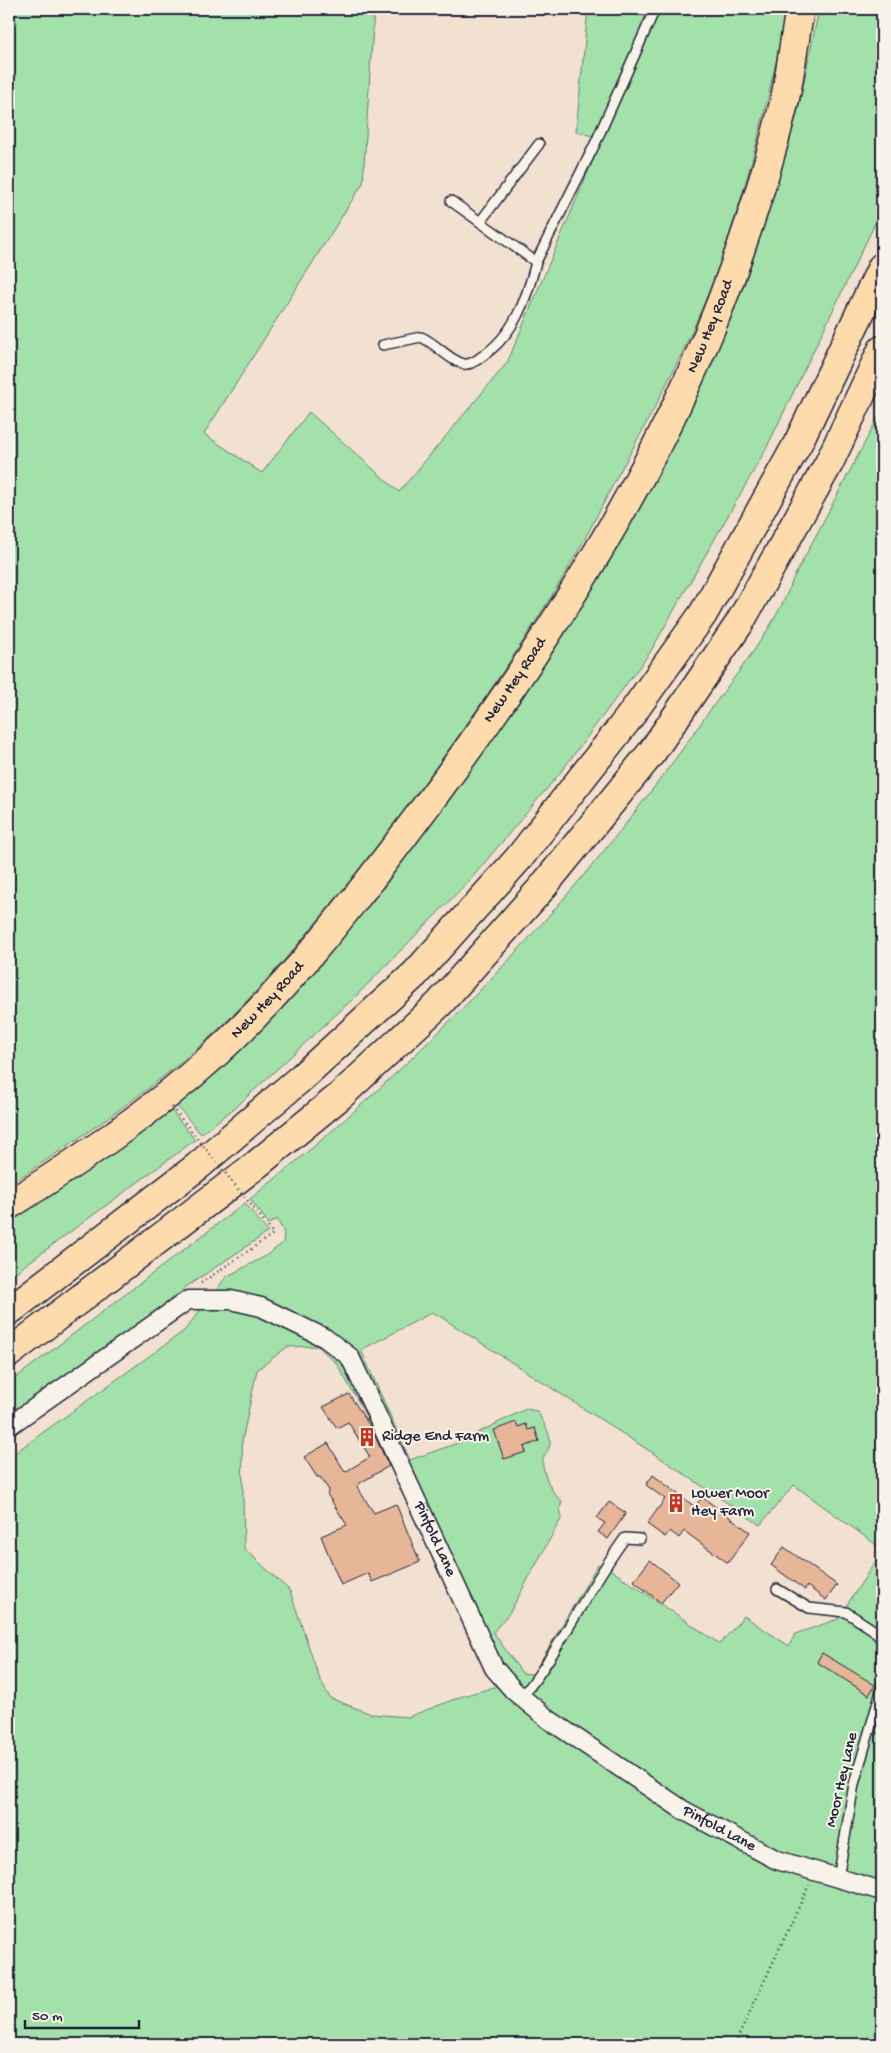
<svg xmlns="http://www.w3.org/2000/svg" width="891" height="2053" font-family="'Gochi Hand',sans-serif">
<rect width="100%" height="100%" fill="#f2e0d0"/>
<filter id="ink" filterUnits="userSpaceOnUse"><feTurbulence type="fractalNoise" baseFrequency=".02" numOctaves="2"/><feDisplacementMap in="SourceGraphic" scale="10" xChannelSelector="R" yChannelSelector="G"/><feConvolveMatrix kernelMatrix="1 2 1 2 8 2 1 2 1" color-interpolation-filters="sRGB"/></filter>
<g filter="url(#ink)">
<g fill="#a2e1a9" stroke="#628272" fill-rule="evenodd">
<path d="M9 9H374L363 183 204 434 262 473 309 412 399 492 507 363 602 139 576 131 588 9H787C771 90 752 169 725 248 698 328 658 403 617 477 597 516 577 555 554 592 505 672 450 750 393 825 333 903 262 995 186 1058 130 1105 69 1145 9 1185Z"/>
<polygon points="819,9 882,9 882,209 765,451 649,654 560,773 470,880 354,998 237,1106 201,1134 177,1106 231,1059 270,1020 377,896 434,820 478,756 677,436 745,283 798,110"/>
<path d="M882 410V1549L794 1485 760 1525 659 1457 433 1312 361 1350 410 1460 455 1444 526 1409 537 1411C542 1420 551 1433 550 1444 550 1449 544 1454 543 1459 541 1471 552 1495 562 1501L560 1509 562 1517 510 1612 493 1632 522 1673 533 1674 598 1564 611 1570 720 1644 744 1616 789 1646 795 1634 838 1619 882 1551V2044H9V1457L184 1331 226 1277 264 1257 283 1243 284 1233 277 1219 269 1224 250 1199C425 1060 578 899 706 716 737 672 775 629 793 579ZM318 1346 337 1364 382 1444 484 1669 498 1686 463 1696 408 1717 371 1714 330 1698 320 1680 290 1591 244 1548 242 1441 257 1370 287 1347Z"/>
<polygon points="172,1111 195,1140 9,1277 9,1222"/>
<polygon points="245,1203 268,1232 183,1289 180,1299 9,1418 9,1383"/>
</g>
<g fill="#e7b598" stroke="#22223b">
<polygon points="349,1394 371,1428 389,1466 360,1483 357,1487 374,1513 396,1504 420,1562 372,1582 368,1573 341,1585 321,1536 347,1525 327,1494 329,1490 320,1477 317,1477 304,1457 328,1443 345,1472 370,1457 348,1422 337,1428 323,1407"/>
<polygon points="516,1422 518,1427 526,1424 528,1430 535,1428 539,1441 524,1447 526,1452 504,1459 494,1430"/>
<polygon points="653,1475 695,1507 702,1497 750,1532 728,1563 684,1531 679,1538 670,1531 665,1537 647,1524 665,1499 646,1485"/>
<polygon points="609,1502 626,1513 608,1539 598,1532 605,1523 597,1518"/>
<polygon points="784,1547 837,1585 826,1600 807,1586 805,1590 771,1565"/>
<polygon points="650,1560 678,1582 661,1603 634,1581"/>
<polygon points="822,1653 875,1685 869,1695 817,1662"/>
</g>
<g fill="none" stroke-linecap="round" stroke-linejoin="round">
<g stroke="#22223b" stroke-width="12">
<g id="service">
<polyline points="451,201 536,262 595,144 655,9"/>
<polyline points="480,222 539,144"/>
<path d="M383 345 421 337C436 343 448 360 464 364 470 365 476 361 481 357 514 336 527 298 536 262"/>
<polyline points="777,1589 809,1608 846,1612 872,1629 882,1640"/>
<path d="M522 1697C562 1647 587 1589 625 1538L640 1539"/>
<polyline points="838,1879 854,1784 882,1688"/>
</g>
</g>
<g stroke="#22223b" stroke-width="21">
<g id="minor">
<path id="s1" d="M9 1426 188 1300H231L261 1307 325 1338 350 1357 494 1668 514 1691 548 1719 683 1810 777 1860 882 1891"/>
</g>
</g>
<g stroke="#22223b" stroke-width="31">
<g id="primary">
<path id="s2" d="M9 1205C80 1160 149 1114 212 1057 285 991 346 912 405 834 532 668 662 470 732 273 752 218 770 161 784 103 791 72 794 40 800 9"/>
</g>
</g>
<g stroke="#22223b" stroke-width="31">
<g id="motorway">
<polyline points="9,1311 198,1166 302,1077 415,974 519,858 628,719 703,614 798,443 882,267"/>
<polyline points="9,1353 256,1165 340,1096 439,1004 541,889 652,752 739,624 829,463 882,350"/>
</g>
</g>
<g stroke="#22223b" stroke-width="2.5" stroke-dasharray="1 4" stroke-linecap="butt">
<polyline points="201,1283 273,1234 268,1226"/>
<polyline points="735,2044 809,1885"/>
</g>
<use href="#service" stroke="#f7f3e8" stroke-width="9"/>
<use href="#minor" stroke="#f7f3e8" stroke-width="18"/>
<use href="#primary" stroke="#fddbac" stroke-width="28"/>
<use href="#motorway" stroke="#fddbac" stroke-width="28"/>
<polyline stroke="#22223b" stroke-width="2.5" stroke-dasharray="1 4" stroke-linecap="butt" points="172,1107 268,1226"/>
</g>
</g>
<defs>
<g id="building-bare" transform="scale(1.5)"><path d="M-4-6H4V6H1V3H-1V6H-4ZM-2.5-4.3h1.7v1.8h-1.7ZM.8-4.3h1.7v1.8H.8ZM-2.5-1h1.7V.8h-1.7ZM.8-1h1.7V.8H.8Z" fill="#c8321e" stroke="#f7f3e8" stroke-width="2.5" paint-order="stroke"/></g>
</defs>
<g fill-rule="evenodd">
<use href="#building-bare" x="367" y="1437"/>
<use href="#building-bare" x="676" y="1503"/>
</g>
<g text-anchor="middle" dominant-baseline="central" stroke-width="4" stroke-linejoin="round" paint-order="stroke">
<g font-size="16" fill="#22223b" stroke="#f7f3e8">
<text stroke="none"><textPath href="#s2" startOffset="1141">New Hey Road</textPath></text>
<text stroke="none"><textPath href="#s2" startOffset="736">New Hey Road</textPath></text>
<text stroke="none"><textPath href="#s2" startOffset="331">New Hey Road</textPath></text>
<text stroke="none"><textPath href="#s1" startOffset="596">Pinfold Lane</textPath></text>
<text transform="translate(843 1780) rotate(-77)">Moor Hey Lane</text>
<text stroke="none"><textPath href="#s1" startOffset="1016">Pinfold Lane</textPath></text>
</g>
<g font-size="16" fill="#22223b" stroke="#f7f3e8" text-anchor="start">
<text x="382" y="1437">Ridge End Farm</text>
<text x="691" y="1494">Lower Moor<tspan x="691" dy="18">Hey Farm</tspan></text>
</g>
</g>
<rect width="891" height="2053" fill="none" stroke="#f7f3e8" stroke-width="30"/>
<rect x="15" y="15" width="861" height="2023" fill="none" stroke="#22223b" stroke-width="2" filter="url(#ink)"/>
<path d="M25 2020v8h114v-8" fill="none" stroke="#22223b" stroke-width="2.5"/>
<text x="32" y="2020" font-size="15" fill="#22223b" stroke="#f7f3e8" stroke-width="4" paint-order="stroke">50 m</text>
</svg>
